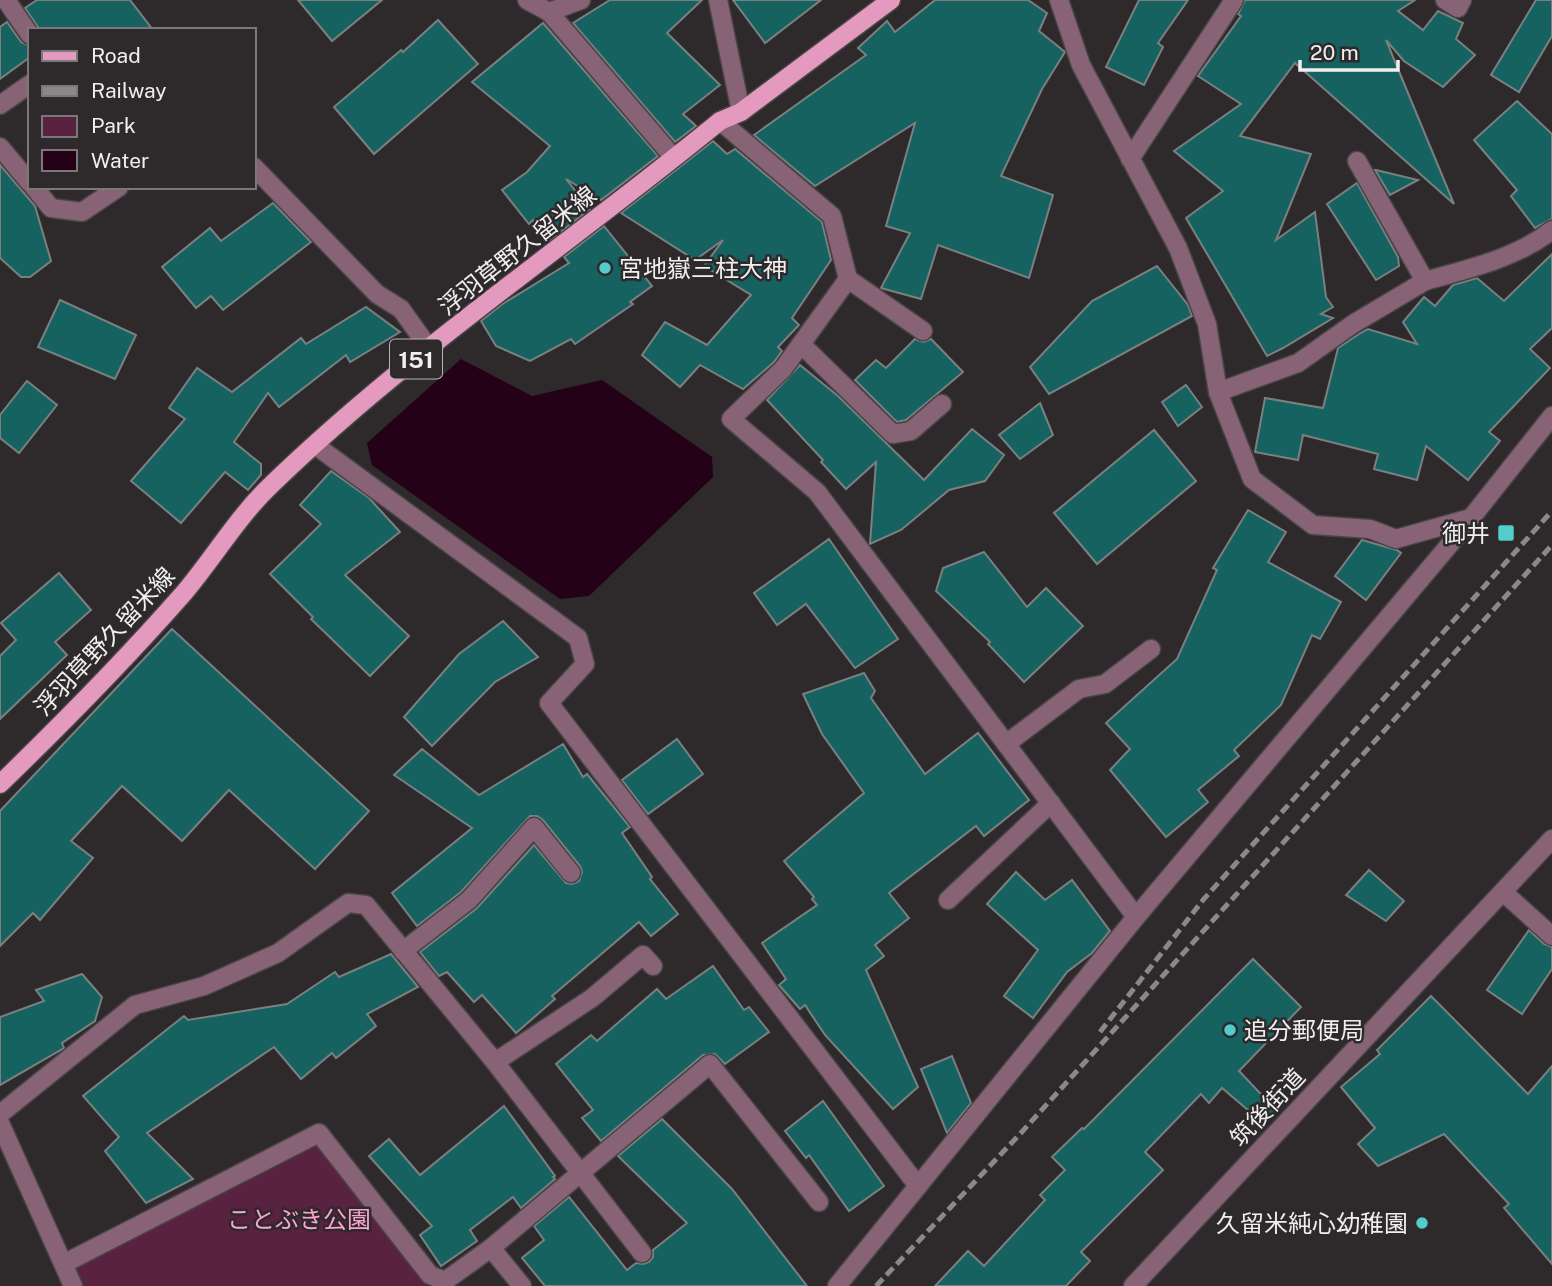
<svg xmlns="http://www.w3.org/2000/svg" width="1552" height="1286" font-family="'Public Sans','Noto Sans JP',sans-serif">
<rect width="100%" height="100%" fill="#2e2a2c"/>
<polygon fill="#5a2241" points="319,1133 430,1275 425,1286 73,1286 65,1263"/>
<polygon fill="#250117" points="461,359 532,396 602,380 712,457 713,477 589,596 560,599 372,465 367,443"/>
<g fill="#166261" stroke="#7a8080" stroke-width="2">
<polygon points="37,0 130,0 153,30 40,30 25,8"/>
<polygon points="298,0 382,0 332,41"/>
<polygon points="610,0 702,0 667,33 720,85 683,114 696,126 675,142 573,23"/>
<polygon points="733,0 821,0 765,43"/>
<polygon points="935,0 1028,0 1047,13 1039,31 1065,52 1042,89 1001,176 1053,195 1029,278 938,245 921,299 881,288 910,233 886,226 915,123 815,186 754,135 866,55 858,48 887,21 895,32"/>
<polygon points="1139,0 1188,0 1158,43 1163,47 1144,85 1106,67"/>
<polygon points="1245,0 1415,0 1398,11 1423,30 1438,11 1463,23 1456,39 1475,55 1443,87 1404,61 1386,40 1454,204 1295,63 1240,136 1311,154 1276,240 1315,212 1326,297 1333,307 1321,314 1333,318 1283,348 1267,356 1186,218 1223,191 1174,151 1241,104 1198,76 1241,16 1238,14"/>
<polygon points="1536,0 1552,0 1552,36 1519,92 1491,75"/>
<polygon points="438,20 478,64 374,154 334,107 401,50 403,52"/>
<polygon points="7,22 21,42 30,46 30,57 0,79 0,27"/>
<polygon points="543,23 658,156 601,200 566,179 590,209 550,240 533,220 529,224 502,190 527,172 550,146 472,82"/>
<polygon points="1517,101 1552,134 1552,219 1535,228 1511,196 1517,190 1474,140"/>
<polygon points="713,141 727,154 735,149 822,222 831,260 792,318 799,325 778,347 782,351 774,362 743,389 700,365 680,387 642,355 665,322 707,345 751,295 704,266 723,240 695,260 621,213"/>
<polygon points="0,165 35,206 51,261 30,277 21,277 0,258"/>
<polygon points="1375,170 1376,170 1418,180 1390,195"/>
<polygon points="1357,183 1398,257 1399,266 1376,280 1327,204"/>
<polygon points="273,203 311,242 223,310 211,296 196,308 162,267 210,228 221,241"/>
<polygon points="604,226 652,286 630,302 633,304 575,344 571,339 530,361 496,346 481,321 501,305 569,263 564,257"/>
<polygon points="1552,254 1552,328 1530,349 1550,368 1489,432 1500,441 1468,480 1426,446 1417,480 1374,469 1378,454 1303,435 1298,460 1255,452 1265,398 1323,408 1338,348 1359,334 1368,329 1417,344 1403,322 1424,297 1435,306 1453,285 1477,278 1504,301"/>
<polygon points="1157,266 1188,305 1192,316 1049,394 1030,367 1092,301"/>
<polygon points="60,300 136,335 115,379 38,347"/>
<polygon points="366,307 400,332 350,362 346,355 279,407 268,393 234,442 261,464 261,475 248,490 225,472 181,523 131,481 185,419 169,408 197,368 232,392 301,338 306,344"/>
<polygon points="915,339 923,342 931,339 963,372 906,420 897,422 855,380 876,360 886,368"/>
<polygon points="800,365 838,396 924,480 972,429 1004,455 985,481 949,490 901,530 870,544 876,462 846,489 821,462 823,460 767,400"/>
<polygon points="27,381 57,405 19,453 0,438 0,415"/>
<polygon points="1186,385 1202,407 1178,426 1162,402"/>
<polygon points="1040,403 1053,435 1020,459 999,435"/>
<polygon points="1154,430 1196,481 1097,564 1054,513"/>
<polygon points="331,471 369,498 400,532 345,575 409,636 370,676 311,619 313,617 270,574 321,524 300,505"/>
<polygon points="1248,510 1286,532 1268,562 1341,602 1320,639 1312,635 1281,705 1234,750 1239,756 1198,790 1208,802 1166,837 1110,770 1130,749 1106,723 1177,659 1217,570 1213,568"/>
<polygon points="829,539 898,639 855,668 806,604 777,625 754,593"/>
<polygon points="1362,540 1397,550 1401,553 1366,600 1335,576"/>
<polygon points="984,552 1027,607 1046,588 1083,626 1024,682 988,644 990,642 936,591 943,568"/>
<polygon points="59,573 91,610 55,642 67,655 0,719 0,656 16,640 1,623"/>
<polygon points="503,621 538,657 495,682 432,746 404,717 459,654"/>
<polygon points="172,629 369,811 315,869 229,790 182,841 122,786 71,841 93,858 40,920 33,913 0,946 0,811"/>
<polygon points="864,673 875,691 871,698 925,774 978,733 1029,800 984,836 976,826 889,893 909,918 875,945 884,956 866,970 918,1087 893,1109 825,1035 805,1005 800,1009 779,985 786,979 762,943 817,905 812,899 814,897 784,861 864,793 822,734 803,694"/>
<polygon points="677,739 703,774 648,814 622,780"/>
<polygon points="563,744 583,777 587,774 630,827 622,833 652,877 650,879 678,914 651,936 639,922 552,996 555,999 516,1033 482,995 474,1002 447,972 439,976 420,952 477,908 534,845 566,883 572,884 579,881 582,872 580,866 543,820 537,816 530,816 461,892 417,926 392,893 472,828 394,775 422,749 479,795"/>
<polygon points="1369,870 1404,901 1386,921 1346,895"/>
<polygon points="1016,872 1045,900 1072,880 1110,931 1092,953 1067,972 1033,1018 1004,996 1038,950 987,904"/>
<polygon points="1529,930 1544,944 1552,947 1552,969 1522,1014 1487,990"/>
<polygon points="391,954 418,987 367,1014 376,1026 336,1058 332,1053 301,1079 274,1047 147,1133 193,1179 146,1203 105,1151 119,1137 83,1096 184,1016 188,1020 287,1004 335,972 339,977"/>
<polygon points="1253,959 1301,1007 1239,1071 1276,1110 1263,1123 1222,1088 1209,1103 1201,1094 1145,1152 1163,1170 1081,1252 1090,1261 1066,1286 935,1286 968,1251 984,1266 1045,1200 1040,1195 1065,1170 1052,1157 1082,1128 1084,1129"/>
<polygon points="713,966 744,1010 749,1007 769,1032 725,1064 715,1054 703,1055 601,1141 582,1118 593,1110 556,1064 591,1035 597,1041 657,989 666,999"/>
<polygon points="82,974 102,997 95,1021 62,1043 64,1048 0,1085 0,1017 44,1001 36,990"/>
<polygon points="1431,996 1528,1094 1552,1066 1552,1264 1504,1208 1509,1204 1444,1134 1378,1166 1358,1144 1375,1128 1341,1087 1380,1054 1377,1050"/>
<polygon points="952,1056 971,1103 947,1133 921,1069"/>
<polygon points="823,1101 884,1186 849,1211 809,1155 806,1158 785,1131"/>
<polygon points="504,1106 555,1176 553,1177 555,1179 521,1208 513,1197 470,1230 477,1241 441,1266 420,1235 432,1226 369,1156 389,1139 420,1175"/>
<polygon points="662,1119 732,1189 807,1286 545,1286 522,1258 544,1240 534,1226 569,1197 627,1270 636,1263 643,1264 649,1262 653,1257 653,1250 687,1223 618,1156"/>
</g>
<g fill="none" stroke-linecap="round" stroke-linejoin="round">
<g stroke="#494547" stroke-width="21">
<g id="minor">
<polyline points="6,0 30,35"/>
<polyline points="527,0 549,12 674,158"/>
<polyline points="718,0 741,112"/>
<polyline points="1059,0 1081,65 1178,248 1207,324 1218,392 1252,479 1313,525 1370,529 1396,539 1471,518"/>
<polyline points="1445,0 1458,8 1462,0"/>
<polyline points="549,12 581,0"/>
<polyline points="0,105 30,84"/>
<polyline points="720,121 832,216 848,279 783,369 731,419 817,492 1136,917"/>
<polyline points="0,147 30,183"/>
<polyline points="1130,159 1234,0"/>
<polyline points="254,167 377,294 401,309 429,348"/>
<polyline points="34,187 51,208 82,212 119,187"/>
<polyline points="848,279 923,331"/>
<path d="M1425 281C1468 269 1517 258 1552 230"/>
<polyline points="801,344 893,434 911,431 942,404"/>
<polyline points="1218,392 1298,363 1353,324 1425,281 1357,161"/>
<polyline points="315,445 578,638 585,664 549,703 918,1186"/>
<polyline points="1006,744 1079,689 1105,684 1151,649"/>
<polyline points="1503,892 1552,936"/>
<polyline points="948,900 1051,803"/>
<polyline points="403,951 469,900 534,827 571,873"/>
<polyline points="495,1062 592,998 643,955 653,966"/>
<polyline points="0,1114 135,1005 204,986 278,953 348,903 366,905 495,1062 642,1253"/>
<polyline points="0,1123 73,1286"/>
<polyline points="491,1248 522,1286"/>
<polyline points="65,1263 319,1133 430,1275 445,1281 491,1248 710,1064 819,1202"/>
<polyline points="837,1286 1136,917 1456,537 1552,416"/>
</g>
</g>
<g stroke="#494547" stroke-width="21">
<polyline id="tertiary" points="1133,1286 1552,839"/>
</g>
<g stroke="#494547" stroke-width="21">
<path id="primary" d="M0 784C63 723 125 660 183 594 212 560 237 518 269 487 408 352 570 244 720 121L741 112 891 0"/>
</g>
<use href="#minor" stroke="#876375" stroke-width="18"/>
<use href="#tertiary" stroke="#876375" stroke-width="18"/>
<use href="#primary" stroke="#e49abf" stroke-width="18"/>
<g stroke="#8b888a" stroke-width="5" stroke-dasharray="10 5" stroke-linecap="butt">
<polyline points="1100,1032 1203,900 1552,511"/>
<polyline points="876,1286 1020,1134 1552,545"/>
</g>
</g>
<g fill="#53cdcb" stroke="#2e2a2c" stroke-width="2.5">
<circle cx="605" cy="268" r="7"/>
<rect x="1497" y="524" width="18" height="18" rx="3.5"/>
<circle cx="1230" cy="1030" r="7"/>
<circle cx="1422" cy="1223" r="7"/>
</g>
<g text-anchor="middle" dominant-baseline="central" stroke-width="5" stroke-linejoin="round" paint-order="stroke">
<rect fill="#2e2a2c" stroke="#b6b3b4" stroke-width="2" x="390" y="339.5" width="52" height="39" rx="5"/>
<g font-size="23" font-weight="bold" fill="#f0eeef">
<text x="416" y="359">151</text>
</g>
<g font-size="24" fill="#f0eeef" stroke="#2e2a2c">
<text transform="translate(517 250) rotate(-38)">浮羽草野久留米線</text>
<text transform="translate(104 641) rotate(-47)">浮羽草野久留米線</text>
<text transform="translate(1267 1107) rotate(-47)">筑後街道</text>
</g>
<g font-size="24" fill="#f0eeef" stroke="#2e2a2c" text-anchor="start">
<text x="619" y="268">宮地嶽三柱大神</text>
<text x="1490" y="533" text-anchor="end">御井</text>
<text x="1244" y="1030">追分郵便局</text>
<text x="1408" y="1223" text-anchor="end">久留米純心幼稚園</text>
</g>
<g font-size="24" fill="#fba3d0" stroke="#2e2a2c">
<text x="299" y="1219">ことぶき公園</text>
</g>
</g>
<rect x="28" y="28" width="228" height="161" fill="#2e2a2c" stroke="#7c787a" stroke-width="2"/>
<rect x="42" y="51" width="35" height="10" fill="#e49abf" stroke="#7c787a" stroke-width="2"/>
<text x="91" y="63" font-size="21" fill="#f0eeef">Road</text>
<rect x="42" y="86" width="35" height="10" fill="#8b888a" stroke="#7c787a" stroke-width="2"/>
<text x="91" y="98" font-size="21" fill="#f0eeef">Railway</text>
<rect x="42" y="116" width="35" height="21" fill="#5a2241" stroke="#7c787a" stroke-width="2"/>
<text x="91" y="133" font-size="21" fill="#f0eeef">Park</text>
<rect x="42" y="150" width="35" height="21" fill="#250117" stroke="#7c787a" stroke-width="2"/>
<text x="91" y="168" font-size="21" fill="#f0eeef">Water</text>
<path d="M1300 60v10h98v-10" fill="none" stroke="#f0eeef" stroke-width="3.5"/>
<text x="1310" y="60" font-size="21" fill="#f0eeef" stroke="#2e2a2c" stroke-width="5" paint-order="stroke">20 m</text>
</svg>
